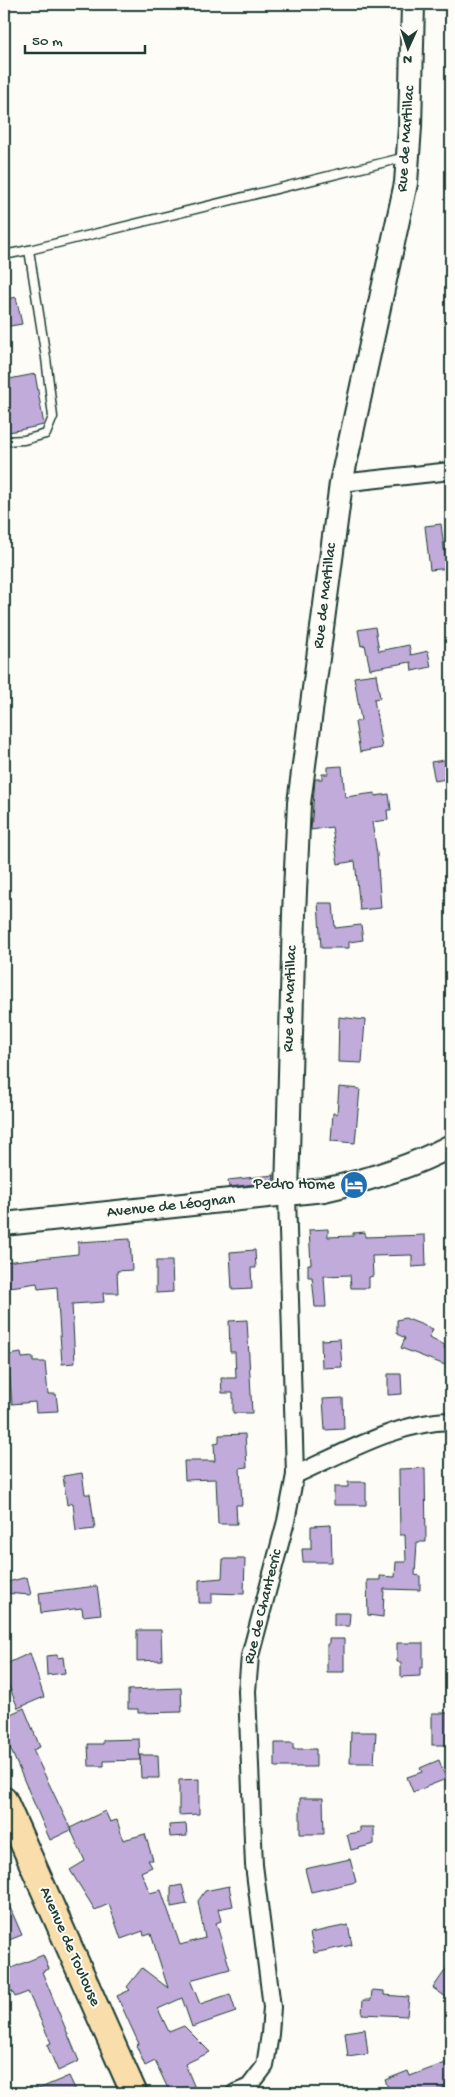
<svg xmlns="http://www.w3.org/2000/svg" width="455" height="2097" font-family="'Gochi Hand',sans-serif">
<rect width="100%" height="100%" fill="#fdfcf7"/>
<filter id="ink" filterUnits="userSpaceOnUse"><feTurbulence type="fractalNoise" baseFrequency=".02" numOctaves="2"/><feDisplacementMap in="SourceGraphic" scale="10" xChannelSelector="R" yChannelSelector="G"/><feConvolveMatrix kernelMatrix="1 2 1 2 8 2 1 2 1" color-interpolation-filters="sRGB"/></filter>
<g filter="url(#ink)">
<g fill="#c1abda" stroke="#1f3d34">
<polygon points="16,297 22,324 4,327 4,300"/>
<polygon points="35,374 44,425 4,433 4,380"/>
<polygon points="441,524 445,556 451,555 451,568 430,570 425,526"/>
<polygon points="375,627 379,651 409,645 411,655 428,651 431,667 412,671 411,662 370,669 365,645 361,646 358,630"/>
<polygon points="376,674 380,698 374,699 382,748 360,752 355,722 361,720 354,677"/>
<polygon points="451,759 451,778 435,781 431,762"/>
<polygon points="342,766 345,797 375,793 375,796 389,794 391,810 387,810 388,820 372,822 377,854 381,908 360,910 355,861 338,864 332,827 311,830 315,779 322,779 322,774 328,774 328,767"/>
<polygon points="318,903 333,903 335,928 361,925 363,940 349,942 349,948 321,948"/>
<polygon points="339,1017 365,1020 362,1063 338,1062"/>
<polygon points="339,1087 360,1089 355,1143 331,1141 333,1113 337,1114"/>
<polygon points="274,1175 273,1182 229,1187 228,1180"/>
<polygon points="328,1229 328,1237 353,1236 353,1233 365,1232 365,1237 425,1235 426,1266 412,1267 412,1255 372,1256 373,1276 369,1277 369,1288 351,1288 350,1275 324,1276 326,1307 315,1307 312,1277 308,1277 308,1264 311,1264 309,1230"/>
<polygon points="130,1239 132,1270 117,1271 118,1293 103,1293 104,1302 72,1304 75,1363 62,1364 57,1287 38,1289 37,1283 4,1288 4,1262 78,1254 78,1242"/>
<polygon points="255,1250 256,1268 251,1268 252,1289 232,1290 230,1252"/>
<polygon points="156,1261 172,1261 173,1292 156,1293"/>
<polygon points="405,1318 433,1329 429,1338 445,1345 444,1348 451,1350 445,1365 401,1348 405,1338 397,1334 397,1320"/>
<polygon points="247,1320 252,1413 233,1413 233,1393 222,1393 221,1378 236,1378 235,1352 230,1352 229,1321"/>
<polygon points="340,1339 342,1367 322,1368 321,1340"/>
<polygon points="21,1353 22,1358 33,1357 33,1362 45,1362 48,1394 56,1394 58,1411 36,1412 35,1402 12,1404 9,1369 4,1370 4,1356"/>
<polygon points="388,1374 401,1374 402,1394 388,1395"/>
<polygon points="343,1398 344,1429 325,1430 323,1399"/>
<polygon points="245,1434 247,1467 240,1468 242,1505 236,1505 237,1524 218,1524 216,1479 185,1480 184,1461 215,1461 214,1444 219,1443 219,1435"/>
<polygon points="425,1468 426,1542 417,1542 415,1575 420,1576 420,1590 384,1589 383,1617 368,1615 367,1580 380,1580 380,1576 395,1577 396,1562 406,1562 405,1535 400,1535 399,1469"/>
<polygon points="82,1473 85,1494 90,1494 95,1529 76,1531 73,1503 67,1505 63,1476"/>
<polygon points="348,1482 366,1482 366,1505 334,1505 334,1487 348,1487"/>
<polygon points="331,1525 332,1562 303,1562 302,1549 311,1549 311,1526"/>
<polygon points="223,1559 245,1559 244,1594 212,1593 212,1603 199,1603 199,1580 222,1578"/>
<polygon points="27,1577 31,1595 4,1593 4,1583"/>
<polygon points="97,1586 101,1614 83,1616 82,1608 41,1613 39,1593"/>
<polygon points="334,1613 350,1613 349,1626 334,1626"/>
<polygon points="137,1630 161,1630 162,1660 137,1661"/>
<polygon points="329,1639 344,1639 344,1672 327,1672 327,1644 329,1644"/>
<polygon points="397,1643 423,1643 423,1668 420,1668 420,1676 401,1677 401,1662 397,1662"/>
<polygon points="30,1653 44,1697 18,1708 8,1684 4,1686 4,1665"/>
<polygon points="57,1655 58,1658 63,1657 65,1673 47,1675 46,1656"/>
<polygon points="181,1688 182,1712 138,1713 138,1709 128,1709 128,1690"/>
<polygon points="24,1708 40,1747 33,1750 71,1830 50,1840 4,1734 4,1717"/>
<rect x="432" y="1713" width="19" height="32"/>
<polygon points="351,1732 376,1732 374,1763 350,1763"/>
<polygon points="139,1739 140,1760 104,1761 104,1766 89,1766 88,1744 103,1744 103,1740"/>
<polygon points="275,1743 293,1743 293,1749 316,1749 316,1767 275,1767"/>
<polygon points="140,1755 158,1755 159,1778 141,1778"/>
<polygon points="439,1760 446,1779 413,1792 407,1777 422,1772 420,1768"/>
<polygon points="199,1779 199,1814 179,1815 179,1780"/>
<polygon points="300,1798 323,1798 324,1834 300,1834"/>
<polygon points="105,1811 110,1822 117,1820 123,1840 145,1834 153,1860 148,1860 152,1867 141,1872 150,1893 161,1890 180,1945 205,1938 198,1901 205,1891 229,1886 233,1906 218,1909 221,1921 216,1923 230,1969 190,1980 200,2004 230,1994 236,2012 192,2027 182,1998 158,2009 169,2032 184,2026 210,2052 185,2064 197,2093 170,2093 155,2061 145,2066 136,2045 139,2044 117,1996 130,1990 127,1987 142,1968 168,1988 151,1934 144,1936 143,1931 121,1939 109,1904 95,1910 70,1870 85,1861 70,1828"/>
<polygon points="186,1824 187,1836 170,1837 169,1825"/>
<polygon points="360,1827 374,1827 374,1844 351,1850 347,1834 360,1832"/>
<polygon points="350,1859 356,1882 311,1892 305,1869"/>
<polygon points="182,1885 187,1904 171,1907 171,1887"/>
<polygon points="4,1894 22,1935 4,1942"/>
<polygon points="348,1925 352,1945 314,1953 310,1933"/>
<polygon points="43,1955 49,1969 42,1972 79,2061 58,2071 47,2045 51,2043 28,1992 15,1997 12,1991 4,1994 4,1971"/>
<polygon points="451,1962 451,1990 446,1997 433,1988"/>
<polygon points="372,1990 384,1991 384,1995 409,1997 407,2016 362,2014 363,2000 371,2000"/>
<polygon points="365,2029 368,2054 348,2057 345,2032"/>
<polygon points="451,2061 451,2086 431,2093 390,2093 385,2080 408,2071 410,2076"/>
<polygon points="69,2076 77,2093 29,2093"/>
</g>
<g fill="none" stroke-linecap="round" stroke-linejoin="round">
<g stroke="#1f3d34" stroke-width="11">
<g id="lane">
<polyline points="4,255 29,250"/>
<polyline points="4,441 24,440 46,434 53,417 46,358 29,250 406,157"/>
</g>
</g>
<g stroke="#1f3d34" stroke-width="20">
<g id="street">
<polyline points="341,483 451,471"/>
<path d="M295 1475C344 1453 397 1422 451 1421"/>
<polyline points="235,2093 249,2087 265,2066 270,2034 272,2007 254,1865 247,1691 250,1656 286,1521 295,1475 287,1195"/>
</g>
</g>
<g stroke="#1f3d34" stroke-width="26">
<g id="secondary">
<polyline points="287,1195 294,914 299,803 341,483 406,183 410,127 413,4"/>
<path d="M4 1224 324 1190C369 1180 411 1167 451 1146"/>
</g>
</g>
<g stroke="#1f3d34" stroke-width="29">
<polyline id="primary" points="4,1800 134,2093"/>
</g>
<use href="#lane" stroke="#fdfcf7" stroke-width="8"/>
<use href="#street" stroke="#fdfcf7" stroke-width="16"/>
<use href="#secondary" stroke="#fdfcf7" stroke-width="22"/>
<use href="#primary" stroke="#f9deab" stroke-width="25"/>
</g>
</g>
<defs>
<g id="hotel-disc" transform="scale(1.4375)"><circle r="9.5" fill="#1f6fb2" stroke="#fdfcf7"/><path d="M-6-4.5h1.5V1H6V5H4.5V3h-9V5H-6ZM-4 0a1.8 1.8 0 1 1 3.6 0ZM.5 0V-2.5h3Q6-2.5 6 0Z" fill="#fff"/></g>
</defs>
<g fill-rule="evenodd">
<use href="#hotel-disc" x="354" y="1185"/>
</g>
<g text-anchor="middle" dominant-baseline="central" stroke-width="4" stroke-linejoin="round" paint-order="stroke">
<g font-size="16" fill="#1f3d34" stroke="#fdfcf7">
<text transform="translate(407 139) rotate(-86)">Rue de Martillac</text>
<text transform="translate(326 596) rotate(-83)">Rue de Martillac</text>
<text transform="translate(291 999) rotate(-88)">Rue de Martillac</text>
<text transform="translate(171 1207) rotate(-6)">Avenue de Léognan</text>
<text transform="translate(264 1607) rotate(-76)">Rue de Chantecric</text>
<text transform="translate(69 1947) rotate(66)">Avenue de Toulouse</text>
</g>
<g font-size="16" fill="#1f3d34" stroke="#fdfcf7" text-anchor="end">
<text x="335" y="1185">Pedro Home</text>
</g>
</g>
<rect width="455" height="2097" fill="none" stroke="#fdfcf7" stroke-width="20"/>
<rect x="10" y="10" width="435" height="2077" fill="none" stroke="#1f3d34" stroke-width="2" filter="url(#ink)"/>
<g transform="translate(408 48) rotate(183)" stroke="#fdfcf7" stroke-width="4" paint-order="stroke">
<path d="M0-4L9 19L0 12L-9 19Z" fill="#1f3d34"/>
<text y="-8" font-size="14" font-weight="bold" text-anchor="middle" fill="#1f3d34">N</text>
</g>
<path d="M25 45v8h120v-8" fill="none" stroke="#1f3d34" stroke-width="2.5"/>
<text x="32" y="45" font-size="15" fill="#1f3d34" stroke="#fdfcf7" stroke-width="4" paint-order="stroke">50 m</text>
</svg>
